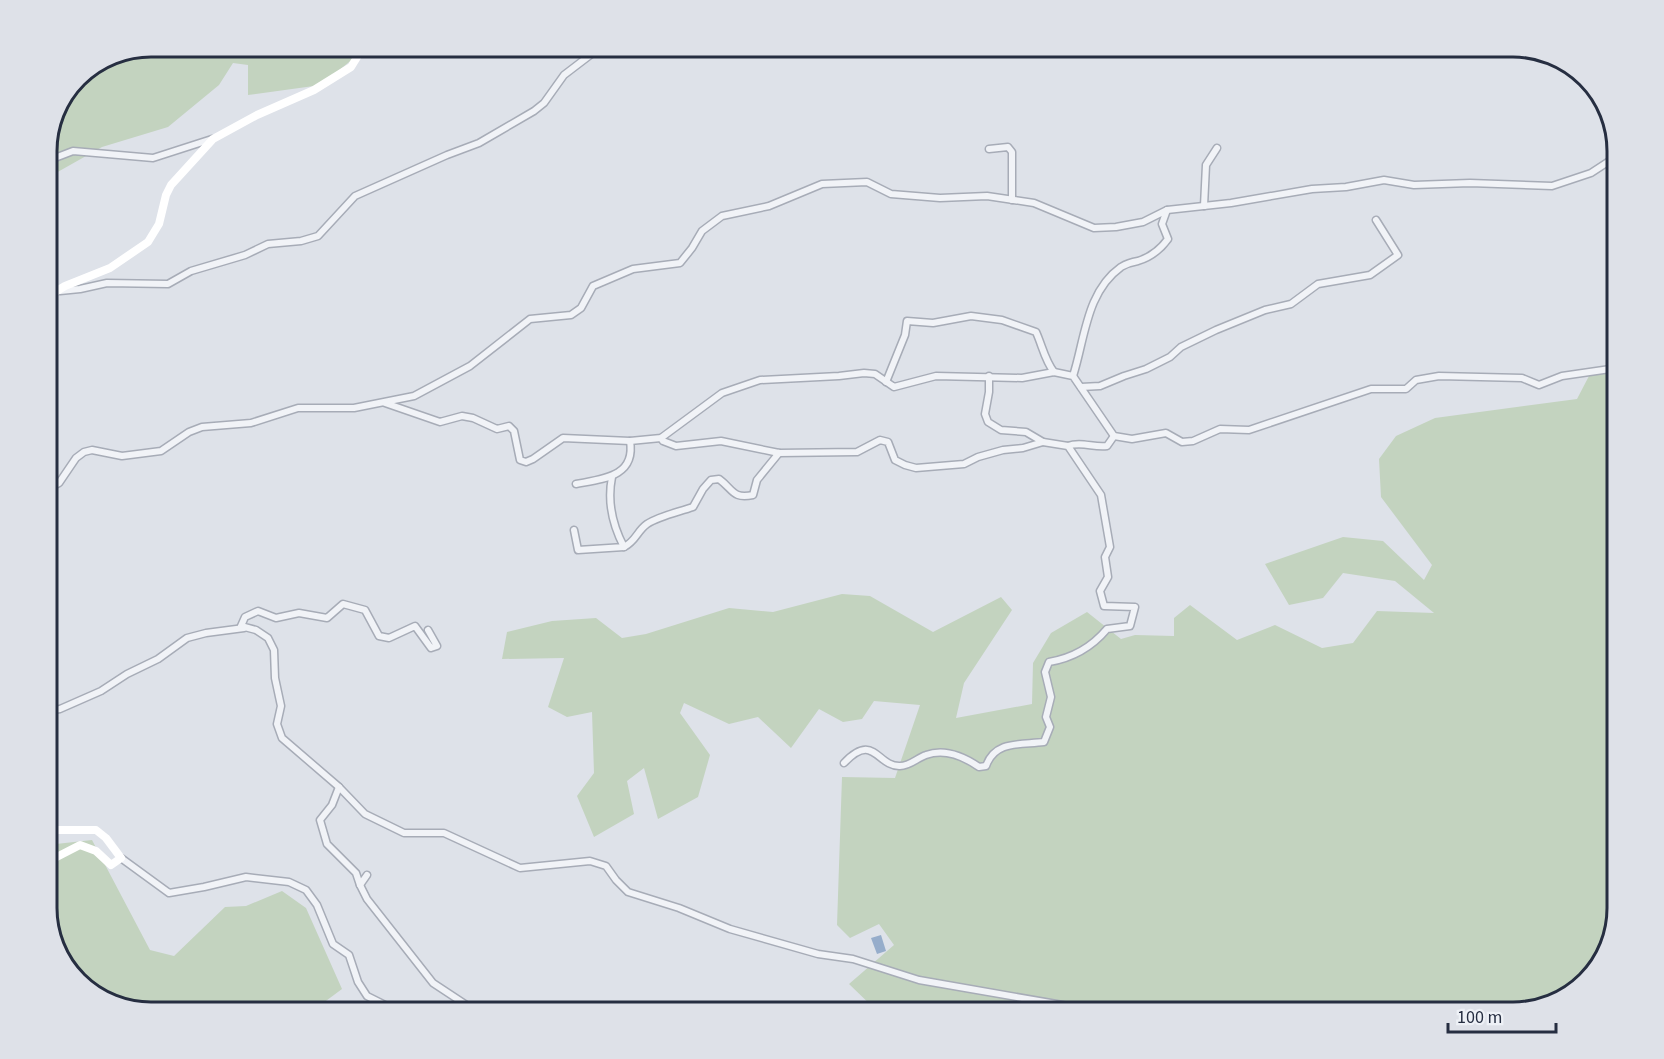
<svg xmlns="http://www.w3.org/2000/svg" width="1664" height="1059" font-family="'Source Sans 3',sans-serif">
<rect width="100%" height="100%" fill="#dee2e9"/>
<g fill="#c3d3bf">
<polygon points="152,46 363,47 354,58 321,85 248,95 248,65 233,63 219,85 168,127 102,147 47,178 47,145 78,77 112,54"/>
<polygon points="1617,371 1617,908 1600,966 1565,999 1513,1012 878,1012 849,984 894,945 879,924 850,938 837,925 842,777 895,778 920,705 874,701 862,719 843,722 819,709 791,748 758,717 729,724 684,703 680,713 710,755 698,797 658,819 644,768 627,781 634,814 594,837 577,796 594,773 592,712 567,717 548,707 564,658 502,659 507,632 552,621 596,618 622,638 646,634 729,608 773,612 842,594 870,596 933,632 1001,597 1012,610 964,683 956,718 1032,704 1033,663 1051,633 1087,612 1121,639 1135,635 1174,636 1174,618 1190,605 1237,640 1275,625 1322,648 1353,643 1377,611 1434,613 1395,581 1343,573 1323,598 1289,605 1265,564 1343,537 1383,541 1424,580 1432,565 1381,497 1379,459 1396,436 1435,418 1577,399 1589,376"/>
<polygon points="92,840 150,950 174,956 225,907 246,906 282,891 306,908 342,989 311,1012 152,1012 93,995 61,960 47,914 47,845"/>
</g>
<polygon fill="#96adcb" points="881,935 886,951 877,954 871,938"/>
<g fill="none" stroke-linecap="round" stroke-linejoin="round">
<g stroke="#a7acb7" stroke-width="9">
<g id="street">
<polyline points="989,149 1008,147 1012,152 1012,200"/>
<polyline points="47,161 73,151 153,158 212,139"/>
<polyline points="1204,206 1206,165 1217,148"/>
<polyline points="60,291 80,289 107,283 168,284 191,271 245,255 268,244 301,241 318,236 355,196 447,155 479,143 534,111 544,103 564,75 602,46"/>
<path d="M1073 376C1085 339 1086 292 1121 267 1126 264 1132 262 1138 261 1151 257 1160 250 1168 239L1162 224 1167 210"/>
<path d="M886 382 905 335 907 321 933 323 971 316 1002 320 1036 332C1042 345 1045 361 1054 372"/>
<polyline points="1081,387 1100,386 1124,376 1146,369 1170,357 1181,347 1216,330 1265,310 1291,304 1318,284 1370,275 1398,255 1376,220"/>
<polyline points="385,403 440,422 462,416 473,418 497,429 509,426 514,431 520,460 526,462 533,459 563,438 630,441 661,438 722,393 760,380 839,376 864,373 875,374 894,387 936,376 1022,378 1054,372 1073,376 1114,436 1132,439 1166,433 1182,442 1193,441 1220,429 1249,430 1371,389 1406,389 1416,380 1439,376 1522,378 1539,385 1562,376 1617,368"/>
<polyline points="661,438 663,441 676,446 721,441 779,453 857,452 880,440 888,442 895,460 905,465 916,468 964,464 978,457 1003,450 1023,448 1043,442"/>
<path d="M1068 446C1081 441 1094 448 1107 446L1114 436"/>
<path d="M576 484C602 479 636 477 630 441"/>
<polyline points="47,489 59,483 76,458 84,452 92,450 122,456 161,451 189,432 202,427 251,423 298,408 354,408 414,396 470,366 530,319 571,315 581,308 593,286 633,269 680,263 692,248 702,231 722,216 769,206 822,184 867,182 891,194 940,198 987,196 1034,203 1094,228 1116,227 1143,222 1167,210 1231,203 1312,189 1346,187 1384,180 1414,185 1470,183 1552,186 1591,173 1617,156"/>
<path d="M574 530 578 550 624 547C613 526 607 502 612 477"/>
<path d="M624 547C636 541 637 531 647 524 659 516 679 512 693 507L703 489 711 480 719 479C734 490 732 499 753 495L757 480 779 453"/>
<polyline points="428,630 437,646 431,648 415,626 389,638 379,636 365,610 343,604 327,618 299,613 276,618 258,611 245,617 241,626 256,630 268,638 274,650 275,678 281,706 277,724 282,738 339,787 365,814 404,833 444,833 520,868 590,861 606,866 616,880 628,892 679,908 730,929 818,954 853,959 919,980 1068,1006 1069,1012"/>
<polyline points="47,711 60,709 101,691 127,674 158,659 187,638 206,633 244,628"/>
<path d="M844 763C874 731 877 767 900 766 910 766 917 758 926 755 945 748 963 756 979 767L986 766C995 740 1021 745 1044 742L1050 727 1046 717 1051 697 1045 672 1049 662C1073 658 1091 648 1107 629L1130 626 1135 607 1104 606 1100 591 1108 577 1105 557 1110 547 1101 495 1068 446 1043 442 1026 432 1001 430 988 422 985 414 989 392V376"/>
<polyline points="339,787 332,805 320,820 327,844 356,873 360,885 367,899 433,983 477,1012"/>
<polyline points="121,858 169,893 204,887 246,877 289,882 306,890 317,905 333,944 349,955 358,982 367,996 385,1005 409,1012"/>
<polyline points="360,885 367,875"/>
</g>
</g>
<use href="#street" stroke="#f1f3f7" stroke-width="6"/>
<g stroke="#fff" stroke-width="8">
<polyline points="47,297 65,286 110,268 148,242 159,224 166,195 171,185 213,139 257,115 314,90 351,67 364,46"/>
<polyline points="47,830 96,830 106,838 121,858 111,865 96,851 80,845 47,862"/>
</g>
</g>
<path d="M0 0H1664V1059H0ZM151 57H1513A94 94 0 0 1 1607 151V908A94 94 0 0 1 1513 1002H151A94 94 0 0 1 57 908V151A94 94 0 0 1 151 57Z" fill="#dee1e8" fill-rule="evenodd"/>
<path fill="none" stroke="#262e41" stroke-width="3" d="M151 57H1513A94 94 0 0 1 1607 151V908A94 94 0 0 1 1513 1002H151A94 94 0 0 1 57 908V151A94 94 0 0 1 151 57Z"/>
<path d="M1448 1023v9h108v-9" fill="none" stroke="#262e41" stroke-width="3"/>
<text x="1457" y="1023" font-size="18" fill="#262e41" stroke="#eef1f6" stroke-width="4.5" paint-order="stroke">100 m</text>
</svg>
